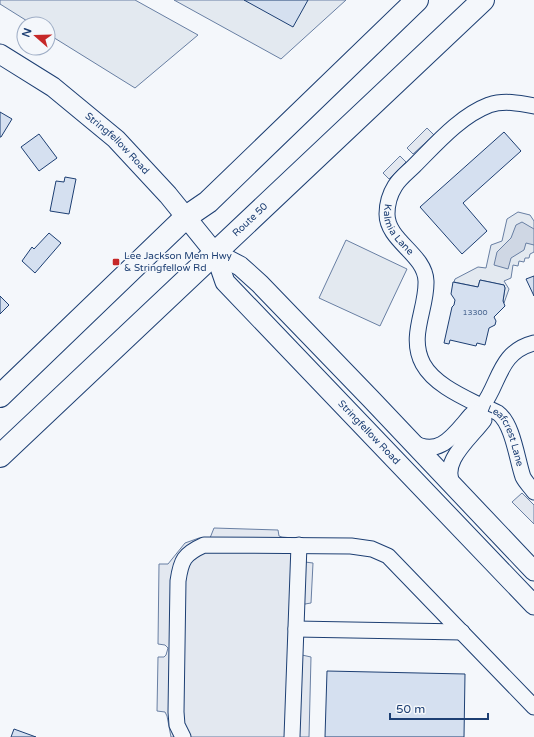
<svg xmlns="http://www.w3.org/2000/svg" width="534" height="737" font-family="'Varela Round',sans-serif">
<rect width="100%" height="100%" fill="#f4f7fb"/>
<g fill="#e3e9f0" stroke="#687fa3">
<polygon points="0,0 135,0 198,35 135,88 48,34 48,24 32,24 0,4"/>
<polygon points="174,0 346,0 281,59"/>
<polygon points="518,212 530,215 534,221 534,252 530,254 529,258 525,258 524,262 519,261 518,266 513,265 511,278 504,281 509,289 504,303 503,301 505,288 504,285 480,280 478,287 454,282 455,279 478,267 486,268 491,245 502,241 507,219"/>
<polygon points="346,240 407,269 380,326 319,298"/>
</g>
<g fill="#e3e8f0" stroke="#687fa3">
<polygon points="427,128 434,135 413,154 407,148"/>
<polygon points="400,156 406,162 389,179 383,173"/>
<polygon points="522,493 534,505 534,524 512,502"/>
<polygon points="214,528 278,530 279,536 282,537 305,539 305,562 313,563 311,603 305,604 302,608 302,655 311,657 309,737 171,737 167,716 165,712 157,711 158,657 164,657 166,655 168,648 165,645 158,644 159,564 168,564 185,543 199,538 210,538"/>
</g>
<polygon fill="#cfd7e4" stroke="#687fa3" points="522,222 534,229 534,245 526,243 524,250 511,258 508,269 494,265 497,252 511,238 516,225"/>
<g fill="#d5e0f0" stroke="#1d3f73">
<polygon points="244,0 308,0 293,27"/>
<polygon points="0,112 12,119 1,137 0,137"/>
<polygon points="504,132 521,151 463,203 487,231 462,254 420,207"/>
<polygon points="39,134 57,158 39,171 21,147"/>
<polygon points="65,177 76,179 69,214 50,211 56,181 64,182"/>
<polygon points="49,233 61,243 35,273 22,261 32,247 34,249"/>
<polygon points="534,276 534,296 526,279"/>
<polygon points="480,280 504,285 505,288 503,301 505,306 494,317 496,321 495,325 489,328 485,345 477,343 476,346 450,340 449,344 444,343 452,307 454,305 455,300 451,294 453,282 478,287"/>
<polygon points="0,296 9,305 0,314"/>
<polygon points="327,671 465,674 464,737 325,737"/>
<polygon points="14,729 36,737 11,737"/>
</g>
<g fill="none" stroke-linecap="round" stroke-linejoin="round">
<g stroke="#1d3f73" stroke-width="17">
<g id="minor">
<path id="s1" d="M534 106C519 103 504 100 489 105 460 116 436 144 414 166 408 172 400 178 395 186 390 194 387 204 387 214 387 241 425 254 426 281 427 309 408 336 423 364 434 384 461 396 481 406 487 408 493 410 498 413 513 424 517 460 523 477 526 483 531 487 534 492"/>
<path d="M411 441C439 460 455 433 471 415 474 411 480 409 483 405 500 382 499 352 534 343"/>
<path d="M454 487C438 463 471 438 484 420L482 406"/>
<polyline points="296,629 462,632"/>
<path d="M183 737 177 725 176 712 178 581C181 560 184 554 204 545L351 546 372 549 388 556 534 707"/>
<polyline points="292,737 299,545"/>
</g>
</g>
<g stroke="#1d3f73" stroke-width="21">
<g id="major">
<path id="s2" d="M0 54 53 87 116 139 168 195 215 253 225 282 534 605"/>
<polyline points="215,253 240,266 260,284 371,399 534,571"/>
</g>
</g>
<g stroke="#1d3f73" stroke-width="24">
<g id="highway">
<polyline points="0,396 186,217 208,202 417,0"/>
<path id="s3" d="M0 456 483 0"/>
</g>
</g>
<use href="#minor" stroke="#f4f7fb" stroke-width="15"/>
<use href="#major" stroke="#f4f7fb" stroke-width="19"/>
<use href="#highway" stroke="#f4f7fb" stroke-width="22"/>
</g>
<rect fill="#c62828" stroke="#f4f7fb" stroke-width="1.5" x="112" y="258" width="8" height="8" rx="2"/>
<g text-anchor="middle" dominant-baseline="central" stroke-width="3" stroke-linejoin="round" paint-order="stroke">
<g font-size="8" fill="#4b6792">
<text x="475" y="312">13300</text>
</g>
<g font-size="10" fill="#1d3f73" stroke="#f4f7fb">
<text stroke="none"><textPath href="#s2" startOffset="148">Stringfellow Road</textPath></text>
<text stroke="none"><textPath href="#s3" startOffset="344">Route 50</textPath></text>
<text stroke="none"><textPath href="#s1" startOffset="219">Kalmia Lane</textPath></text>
<text stroke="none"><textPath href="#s2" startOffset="534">Stringfellow Road</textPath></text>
<text stroke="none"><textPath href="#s1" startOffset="479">Leafcrest Lane</textPath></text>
</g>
<g font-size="10" fill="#1d3f73" stroke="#f4f7fb" text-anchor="start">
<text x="124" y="256">Lee Jackson Mem Hwy<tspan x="124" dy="12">&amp; Stringfellow Rd</tspan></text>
</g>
</g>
<g transform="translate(36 36) rotate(290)"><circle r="19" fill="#f4f7fb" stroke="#9eadc5"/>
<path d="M0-3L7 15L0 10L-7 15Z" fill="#c62828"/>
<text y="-6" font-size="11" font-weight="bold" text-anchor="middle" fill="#1d3f73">N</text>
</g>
<path d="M390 713v6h98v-6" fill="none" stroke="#1d3f73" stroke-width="2"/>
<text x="396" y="713" font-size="12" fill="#1d3f73" stroke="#f4f7fb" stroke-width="3" paint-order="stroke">50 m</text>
</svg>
